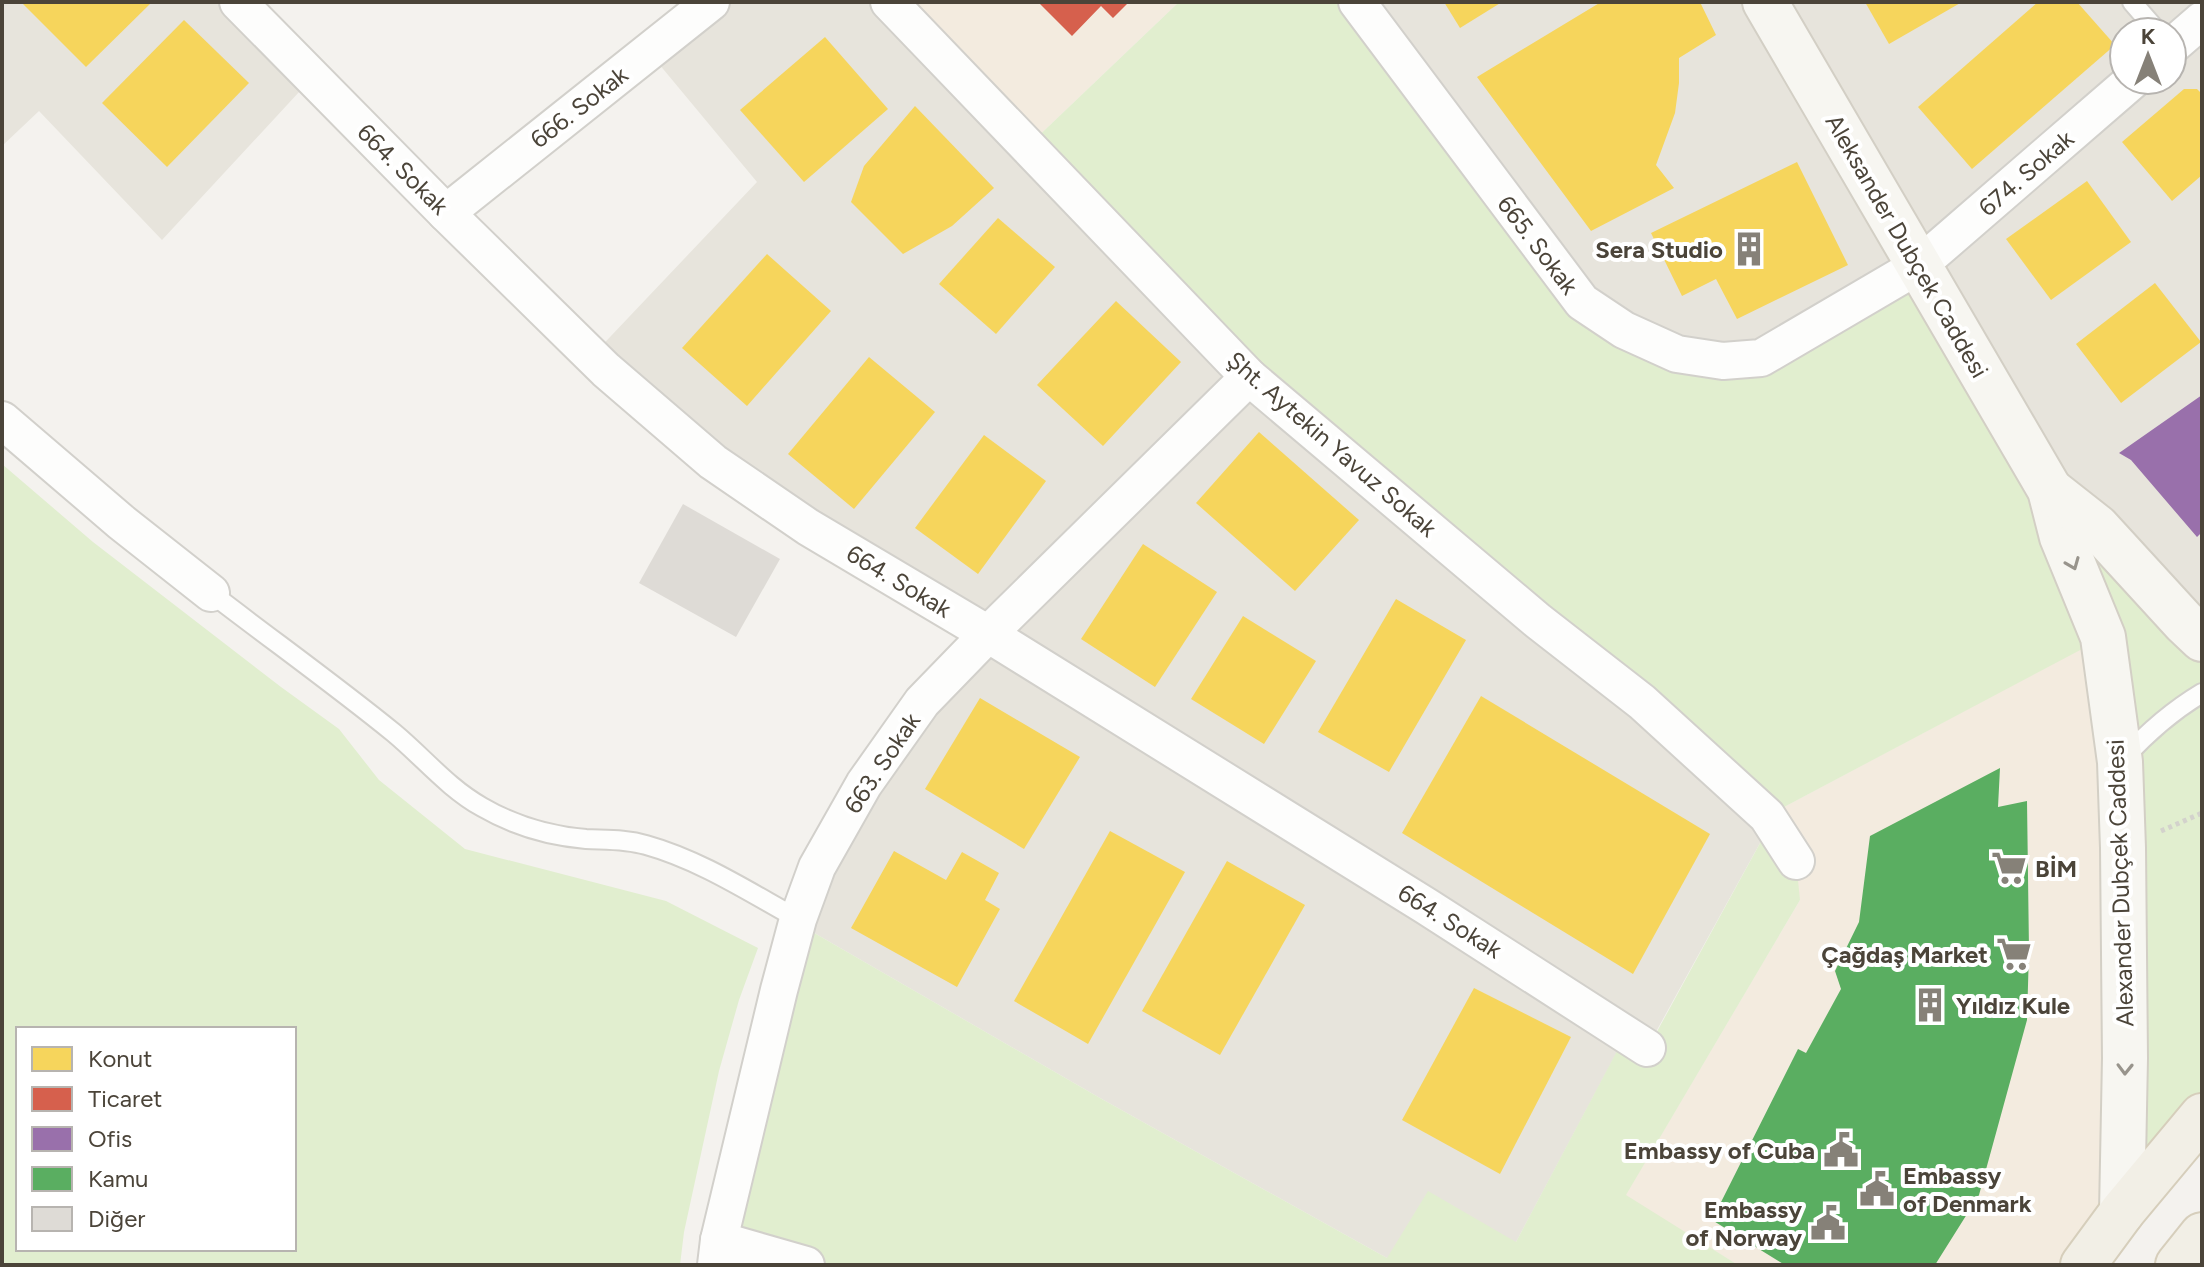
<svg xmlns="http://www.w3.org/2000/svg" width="2204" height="1267" font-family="Figtree,sans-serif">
<rect width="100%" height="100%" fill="#f4f2ee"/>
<g fill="#e7e4dc" fill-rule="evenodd">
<polygon points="2,2 238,2 312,78 162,240 39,111 2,146"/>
<polygon points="711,2 889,2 1765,834 1647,1048 1626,1035 1516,1242 1387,1258 1100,1098 797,923 817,867 988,634 592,356 757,182 649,52"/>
<path d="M1357 2H2202V639L1761 358 1624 330ZM2124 32H2172V80H2124Z"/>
</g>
<g fill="#f3ebdf">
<polygon points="889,2 1179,2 1028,146"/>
<polygon points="2103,637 2122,1212 2083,1265 1738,1265 1625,1196 1800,900 1767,816"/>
</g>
<g fill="#e1eecf" fill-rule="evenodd">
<polygon points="1179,2 1357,2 1581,302 1723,361 1918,266 2049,490 2202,639 2202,1116 2122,1212 2103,638 1767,816 1796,861 1800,900 1626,1195 1738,1265 806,1265 720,1240 797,923 1100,1098 1387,1258 1428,1191 1516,1242 1626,1034 1648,1048 1765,834 1249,377 1028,146"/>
<path d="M2 464 93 542 281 687 339 729 379 780 465 849 666 901 758 948 739 1000 719 1071 684 1232 680 1265H2ZM18 1029H294V1249H18Z"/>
</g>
<g fill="#f6d55c">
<polygon points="21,2 152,2 86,67"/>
<polygon points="1444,2 1502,2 1460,28"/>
<polygon points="1601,2 1700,2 1716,35 1679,58 1679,83 1675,113 1656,165 1674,188 1591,231 1477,77"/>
<polygon points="1865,2 1962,2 1889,44"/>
<polygon points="2038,2 2077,2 2115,45 1972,169 1918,107"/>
<polygon points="184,20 249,83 167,167 102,103"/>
<polygon points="825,37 888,109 804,182 740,110"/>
<polygon points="2184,89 2197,89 2202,94 2202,175 2172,201 2122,142"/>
<polygon points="915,106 994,188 952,226 903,254 851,202 864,166"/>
<polygon points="1797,162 1848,265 1737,319 1716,279 1682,296 1651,233"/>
<polygon points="2087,181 2131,242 2051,300 2006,239"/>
<polygon points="998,218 1055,267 996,334 939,284"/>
<polygon points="767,254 831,311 747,406 682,348"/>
<polygon points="2155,283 2201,342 2121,403 2076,344"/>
<polygon points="1116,301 1181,362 1103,446 1037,385"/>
<polygon points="869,357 935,412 854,509 788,454"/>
<polygon points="1259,432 1359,520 1295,591 1196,503"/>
<polygon points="984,435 1046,481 978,574 915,528"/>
<polygon points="1143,544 1217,592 1155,687 1081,639"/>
<polygon points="1396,599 1466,640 1389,772 1318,732"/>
<polygon points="1243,616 1316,661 1264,744 1191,699"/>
<polygon points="1481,696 1710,834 1633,974 1402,833"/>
<polygon points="980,698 1080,757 1024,849 925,789"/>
<polygon points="1110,831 1185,872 1088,1044 1014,1001"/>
<polygon points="894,851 946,880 962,852 999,873 985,900 1000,909 957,987 851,928"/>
<polygon points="1227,861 1305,905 1220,1055 1142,1011"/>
<polygon points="1474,988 1571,1037 1500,1174 1402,1120"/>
</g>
<polygon fill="#d6604d" points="1038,2 1129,2 1113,18 1101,6 1072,36"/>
<polygon fill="#9970ab" points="2202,395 2202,532 2197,537 2131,460 2119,453"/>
<polygon fill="#5aae61" points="2000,768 1998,807 2027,801 2029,951 2027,1020 1979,1195 1935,1265 1785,1265 1712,1220 1798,1049 1806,1053 1841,989 1835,971 1859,922 1870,836"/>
<polygon fill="#dedbd6" points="683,504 780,559 736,637 639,583"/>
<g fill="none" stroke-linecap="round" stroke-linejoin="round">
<g stroke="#d2d0cb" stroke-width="22">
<g id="service">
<polyline points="2132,2 2158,32"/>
<path d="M211 593C272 640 335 685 394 733 424 758 448 788 482 807 513 825 550 836 586 839 606 840 626 839 646 845 700 860 749 892 798 919"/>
<path d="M2125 757C2148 732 2172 711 2202 693"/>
</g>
</g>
<g stroke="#d2d0cb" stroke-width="40">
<g id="minor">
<polyline points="238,2 446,213 606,370 713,462 808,527 988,634 1426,906 1647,1048"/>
<polyline points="889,2 1249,377 1538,621 1642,702 1767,816 1796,861"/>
<polyline points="1357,2 1582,302 1624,330 1677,354 1723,361 1761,358 1918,266 2133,80"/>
<polyline points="2172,46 2202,20"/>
<polyline points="446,213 711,2"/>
<polyline points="2,420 121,522 211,593"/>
<polyline points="719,1240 806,1265"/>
<polyline points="716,1265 719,1240 779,990 798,919 817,867 864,784 922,702 988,634 1249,377"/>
</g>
</g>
<g stroke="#d3cfc5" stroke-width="48">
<g id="secondary">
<polyline points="1765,2 2050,490 2062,537 2103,637 2120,762 2123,848 2125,1058 2122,1212"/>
<polyline points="2050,490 2097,527 2184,622 2202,639"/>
</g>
</g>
<g stroke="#d6cebb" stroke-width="48">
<g id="primary">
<polyline points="2083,1265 2122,1212 2202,1116"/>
<polyline points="2178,1265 2202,1235"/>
</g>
</g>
<polyline stroke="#d3d2cc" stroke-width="5" stroke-dasharray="4 4" stroke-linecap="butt" points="2161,831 2202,813"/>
<use href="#service" stroke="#fdfdfc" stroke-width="18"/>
<use href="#minor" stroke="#fdfdfc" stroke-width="36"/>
<use href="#secondary" stroke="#f7f6f1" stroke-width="44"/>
<use href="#primary" stroke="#f2efe6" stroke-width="44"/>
</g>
<defs><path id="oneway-chevron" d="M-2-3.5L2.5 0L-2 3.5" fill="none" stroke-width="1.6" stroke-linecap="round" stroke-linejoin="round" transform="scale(2)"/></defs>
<g stroke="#98948c">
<use href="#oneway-chevron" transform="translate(2073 564) rotate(68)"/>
<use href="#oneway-chevron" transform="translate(2125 1069) rotate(91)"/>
</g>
<defs>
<g id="building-bare" transform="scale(2.76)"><path d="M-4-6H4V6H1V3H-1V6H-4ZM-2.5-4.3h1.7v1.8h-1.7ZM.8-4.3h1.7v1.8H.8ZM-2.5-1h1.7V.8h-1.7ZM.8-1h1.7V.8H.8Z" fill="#868178" stroke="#fff" stroke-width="2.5" paint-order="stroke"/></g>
<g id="supermarket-bare" transform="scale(2.76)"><path d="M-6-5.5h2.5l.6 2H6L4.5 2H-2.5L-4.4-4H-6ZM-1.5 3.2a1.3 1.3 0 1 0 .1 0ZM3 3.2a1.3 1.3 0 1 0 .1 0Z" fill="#868178" stroke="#fff" stroke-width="2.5" paint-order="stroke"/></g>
<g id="civic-bare" transform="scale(2.76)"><path d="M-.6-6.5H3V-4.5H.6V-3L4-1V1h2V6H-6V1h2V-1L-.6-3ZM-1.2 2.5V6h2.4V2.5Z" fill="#868178" stroke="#fff" stroke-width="2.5" paint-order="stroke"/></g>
</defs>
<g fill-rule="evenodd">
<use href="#building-bare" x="1749" y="249"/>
<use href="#supermarket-bare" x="2009" y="868"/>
<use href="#supermarket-bare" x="2014" y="954"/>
<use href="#building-bare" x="1930" y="1005"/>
<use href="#civic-bare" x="1841" y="1150"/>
<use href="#civic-bare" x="1877" y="1189"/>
<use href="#civic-bare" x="1828" y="1223"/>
</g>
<g text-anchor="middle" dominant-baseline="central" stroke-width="8" stroke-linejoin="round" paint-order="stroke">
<g font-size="24" fill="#4b4439" stroke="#fff">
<text transform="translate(579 107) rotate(-38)">666. Sokak</text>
<text transform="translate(403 169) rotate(45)">664. Sokak</text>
<text transform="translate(2026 173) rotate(-41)">674. Sokak</text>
<text transform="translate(1538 245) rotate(53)">665. Sokak</text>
<text transform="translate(1907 246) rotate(60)">Aleksander Dubçek Caddesi</text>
<text transform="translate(1332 444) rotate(41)">Şht. Aytekin Yavuz Sokak</text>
<text transform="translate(899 581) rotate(31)">664. Sokak</text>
<text transform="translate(882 763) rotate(-56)">663. Sokak</text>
<text transform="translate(2120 883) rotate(-92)">Alexander Dubçek Caddesi</text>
<text transform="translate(1450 921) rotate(32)">664. Sokak</text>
</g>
<g font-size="24" font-weight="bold" fill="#4b4439" stroke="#fff" text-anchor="end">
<text x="1723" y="249">Sera Studio</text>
<text x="2035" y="868" text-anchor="start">BİM</text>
<text x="1988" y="954">Çağdaş Market</text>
<text x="1956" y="1005" text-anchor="start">Yıldız Kule</text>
<text x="1815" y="1150">Embassy of Cuba</text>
<text x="1903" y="1175" text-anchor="start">Embassy<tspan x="1903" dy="28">of Denmark</tspan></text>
<text x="1802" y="1209">Embassy<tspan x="1802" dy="28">of Norway</tspan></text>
</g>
</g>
<rect width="2204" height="1267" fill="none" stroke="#4b4439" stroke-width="8"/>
<rect x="16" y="1027" width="280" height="224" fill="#ffffff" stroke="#b7b4b0" stroke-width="2"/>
<rect x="32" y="1047" width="40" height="24" fill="#f6d55c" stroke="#b7b4b0" stroke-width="2"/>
<text x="88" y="1067" font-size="24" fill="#4b4439">Konut</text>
<rect x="32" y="1087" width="40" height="24" fill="#d6604d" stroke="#b7b4b0" stroke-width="2"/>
<text x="88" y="1107" font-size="24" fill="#4b4439">Ticaret</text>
<rect x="32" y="1127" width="40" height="24" fill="#9970ab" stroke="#b7b4b0" stroke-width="2"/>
<text x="88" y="1147" font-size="24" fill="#4b4439">Ofis</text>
<rect x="32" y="1167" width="40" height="24" fill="#5aae61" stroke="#b7b4b0" stroke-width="2"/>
<text x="88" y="1187" font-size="24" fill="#4b4439">Kamu</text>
<rect x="32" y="1207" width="40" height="24" fill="#dedbd6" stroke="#b7b4b0" stroke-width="2"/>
<text x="88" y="1227" font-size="24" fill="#4b4439">Diğer</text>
<g transform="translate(2148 56)"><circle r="38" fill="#ffffff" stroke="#b7b4b0" stroke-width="2"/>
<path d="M0-6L14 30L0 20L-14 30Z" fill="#868178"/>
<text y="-12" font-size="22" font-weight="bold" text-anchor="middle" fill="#4b4439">K</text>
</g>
</svg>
